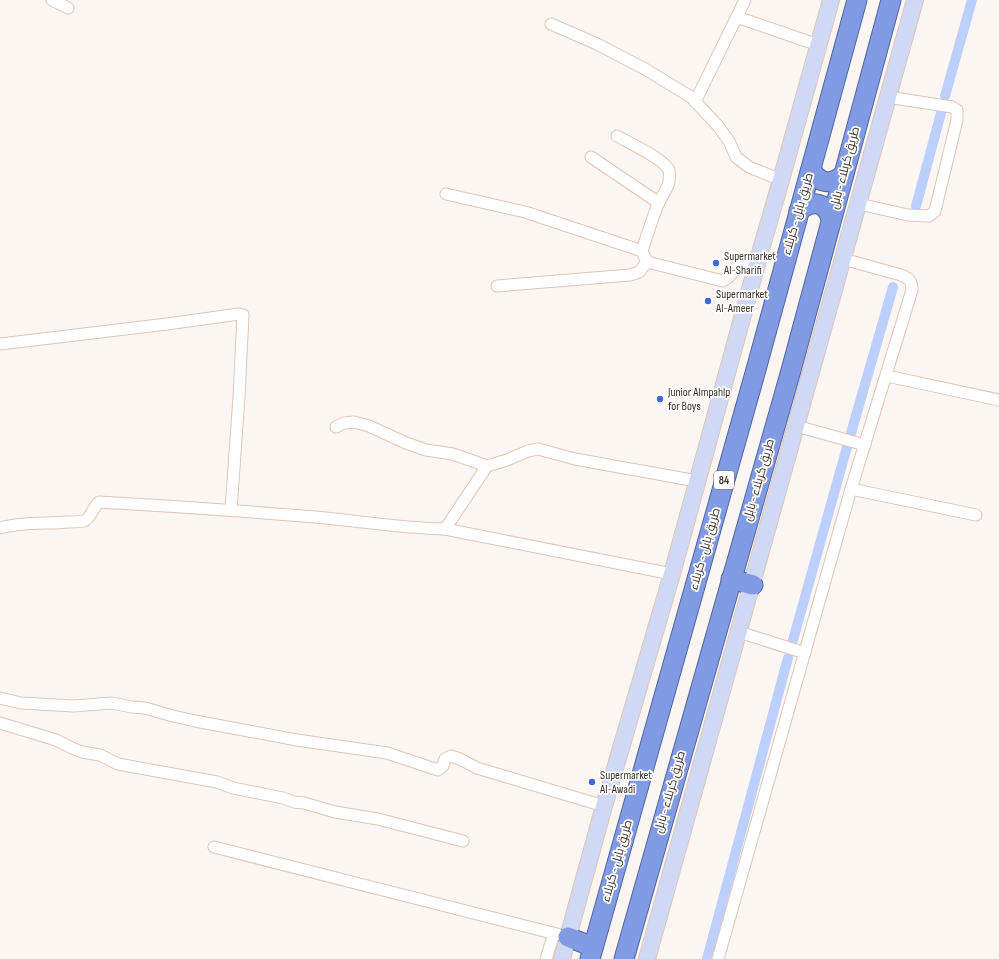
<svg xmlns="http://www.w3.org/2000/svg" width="999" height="959" font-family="'Sofia Sans Condensed',Cairo,sans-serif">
<rect width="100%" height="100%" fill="#fcf6f3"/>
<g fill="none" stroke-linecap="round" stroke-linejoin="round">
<g stroke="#bccffd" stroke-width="10">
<polyline points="945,96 972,0"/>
<polyline points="916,206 941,113"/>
<polyline points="851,433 893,287"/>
<polyline points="793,640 847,447"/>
<polyline points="707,959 788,658"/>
</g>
<g stroke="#e0c6b7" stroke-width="13">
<g id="minor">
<polyline points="52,0 68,8"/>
<polyline points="735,21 740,18 818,45"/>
<polyline points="551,24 597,44 645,69 691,97 718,126 729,141 736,157 749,167 781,180"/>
<polyline points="695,102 745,0"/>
<path d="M617 136C629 143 663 158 669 170 670 173 669 179 669 182 667 190 661 197 658 204 652 220 647 235 642 251"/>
<polyline points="591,157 659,203"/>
<polyline points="446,194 525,212 642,251 647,262"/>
<polyline points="859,204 908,215 929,216 935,211 957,120 957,110 952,107 888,97"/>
<path d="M647 262 723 281C740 272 731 259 758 260"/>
<polyline points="497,286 630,275 639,272 647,262"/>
<polyline points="0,344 167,324 239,314 243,315 239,397 231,510"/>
<polyline points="887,376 999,400"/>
<polyline points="796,426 865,445"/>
<polyline points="336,427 344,423 354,422 369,426 406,443 426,450 453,454 487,466"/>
<polyline points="851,489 976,515"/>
<path d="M0 528C22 522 46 524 68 522 73 522 79 522 84 521 91 518 93 507 99 502 171 506 243 511 315 517 358 521 401 528 445 529L672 574"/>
<polyline points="445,529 487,466 507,460 528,451 538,449 575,459 697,481"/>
<polyline points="739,632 805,653"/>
<polyline points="0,698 21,703 73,706 112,703 132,707 145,708 173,716 195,721 297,740 387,753 438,770 443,766 445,759 451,756 460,759 477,768 604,806"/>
<polyline points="0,723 56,740 72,748 82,752 100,755 118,764 217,782 233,788 283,798 294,802 304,803 335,812 378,819 463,841"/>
<polyline points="214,847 568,937"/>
<polyline points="546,959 554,933"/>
<path d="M718 959 851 489 912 290C912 281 909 278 901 275L843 259"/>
</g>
</g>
<g stroke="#e0c6b7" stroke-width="18">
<g id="secondary">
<polyline points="562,959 604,806 672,574 758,260 781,180 831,0"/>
<polyline points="647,959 915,0"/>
</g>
</g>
<g stroke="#53659f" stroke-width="21">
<g id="trunk">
<path d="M811 169C819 184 831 186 844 174"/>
<path d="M799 211C812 199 826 202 831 219"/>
<polyline points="731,579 753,585"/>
<polyline points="568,937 593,947"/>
<polyline points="590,959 757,366 857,0"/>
<polyline points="624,959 790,374 891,0"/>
</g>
</g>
<use href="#minor" stroke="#fff" stroke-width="11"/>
<use href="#secondary" stroke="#cfd9f5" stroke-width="16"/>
<use href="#trunk" stroke="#809ae4" stroke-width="19"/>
</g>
<g fill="#4366d8" stroke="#fff" stroke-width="1.5">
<circle cx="716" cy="263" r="4"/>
<circle cx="708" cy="301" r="4"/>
<circle cx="660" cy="399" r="4"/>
<circle cx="592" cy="782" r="4"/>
</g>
<g text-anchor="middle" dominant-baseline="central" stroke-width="3.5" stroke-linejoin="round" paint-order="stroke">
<rect fill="#fff" stroke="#76706b" stroke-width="1" x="714" y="471" width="20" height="18" rx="3"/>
<g font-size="11" font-weight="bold" fill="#3c322c">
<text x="724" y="480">84</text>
</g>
<g font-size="12" fill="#3c322c" stroke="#fff">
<text transform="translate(845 168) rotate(-75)">طريق كربلاء - بابل</text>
<text transform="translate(798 214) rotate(-74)">طريق بابل - كربلاء</text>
<text transform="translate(759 480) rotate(-74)">طريق كربلاء - بابل</text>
<text transform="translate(705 549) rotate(-74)">طريق بابل - كربلاء</text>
<text transform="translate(670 792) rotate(-74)">طريق كربلاء - بابل</text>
<text transform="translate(617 861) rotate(-74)">طريق بابل - كربلاء</text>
</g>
<g font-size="12" fill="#3c322c" stroke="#fff" text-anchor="start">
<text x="724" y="256">Supermarket<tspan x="724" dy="14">Al-Sharifi</tspan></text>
<text x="716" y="294">Supermarket<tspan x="716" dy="14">Al-Ameer</tspan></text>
<text x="668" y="392">Junior Almpahlp<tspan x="668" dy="14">for Boys</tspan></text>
<text x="600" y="775">Supermarket<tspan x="600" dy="14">Al-Awadi</tspan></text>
</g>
</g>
</svg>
